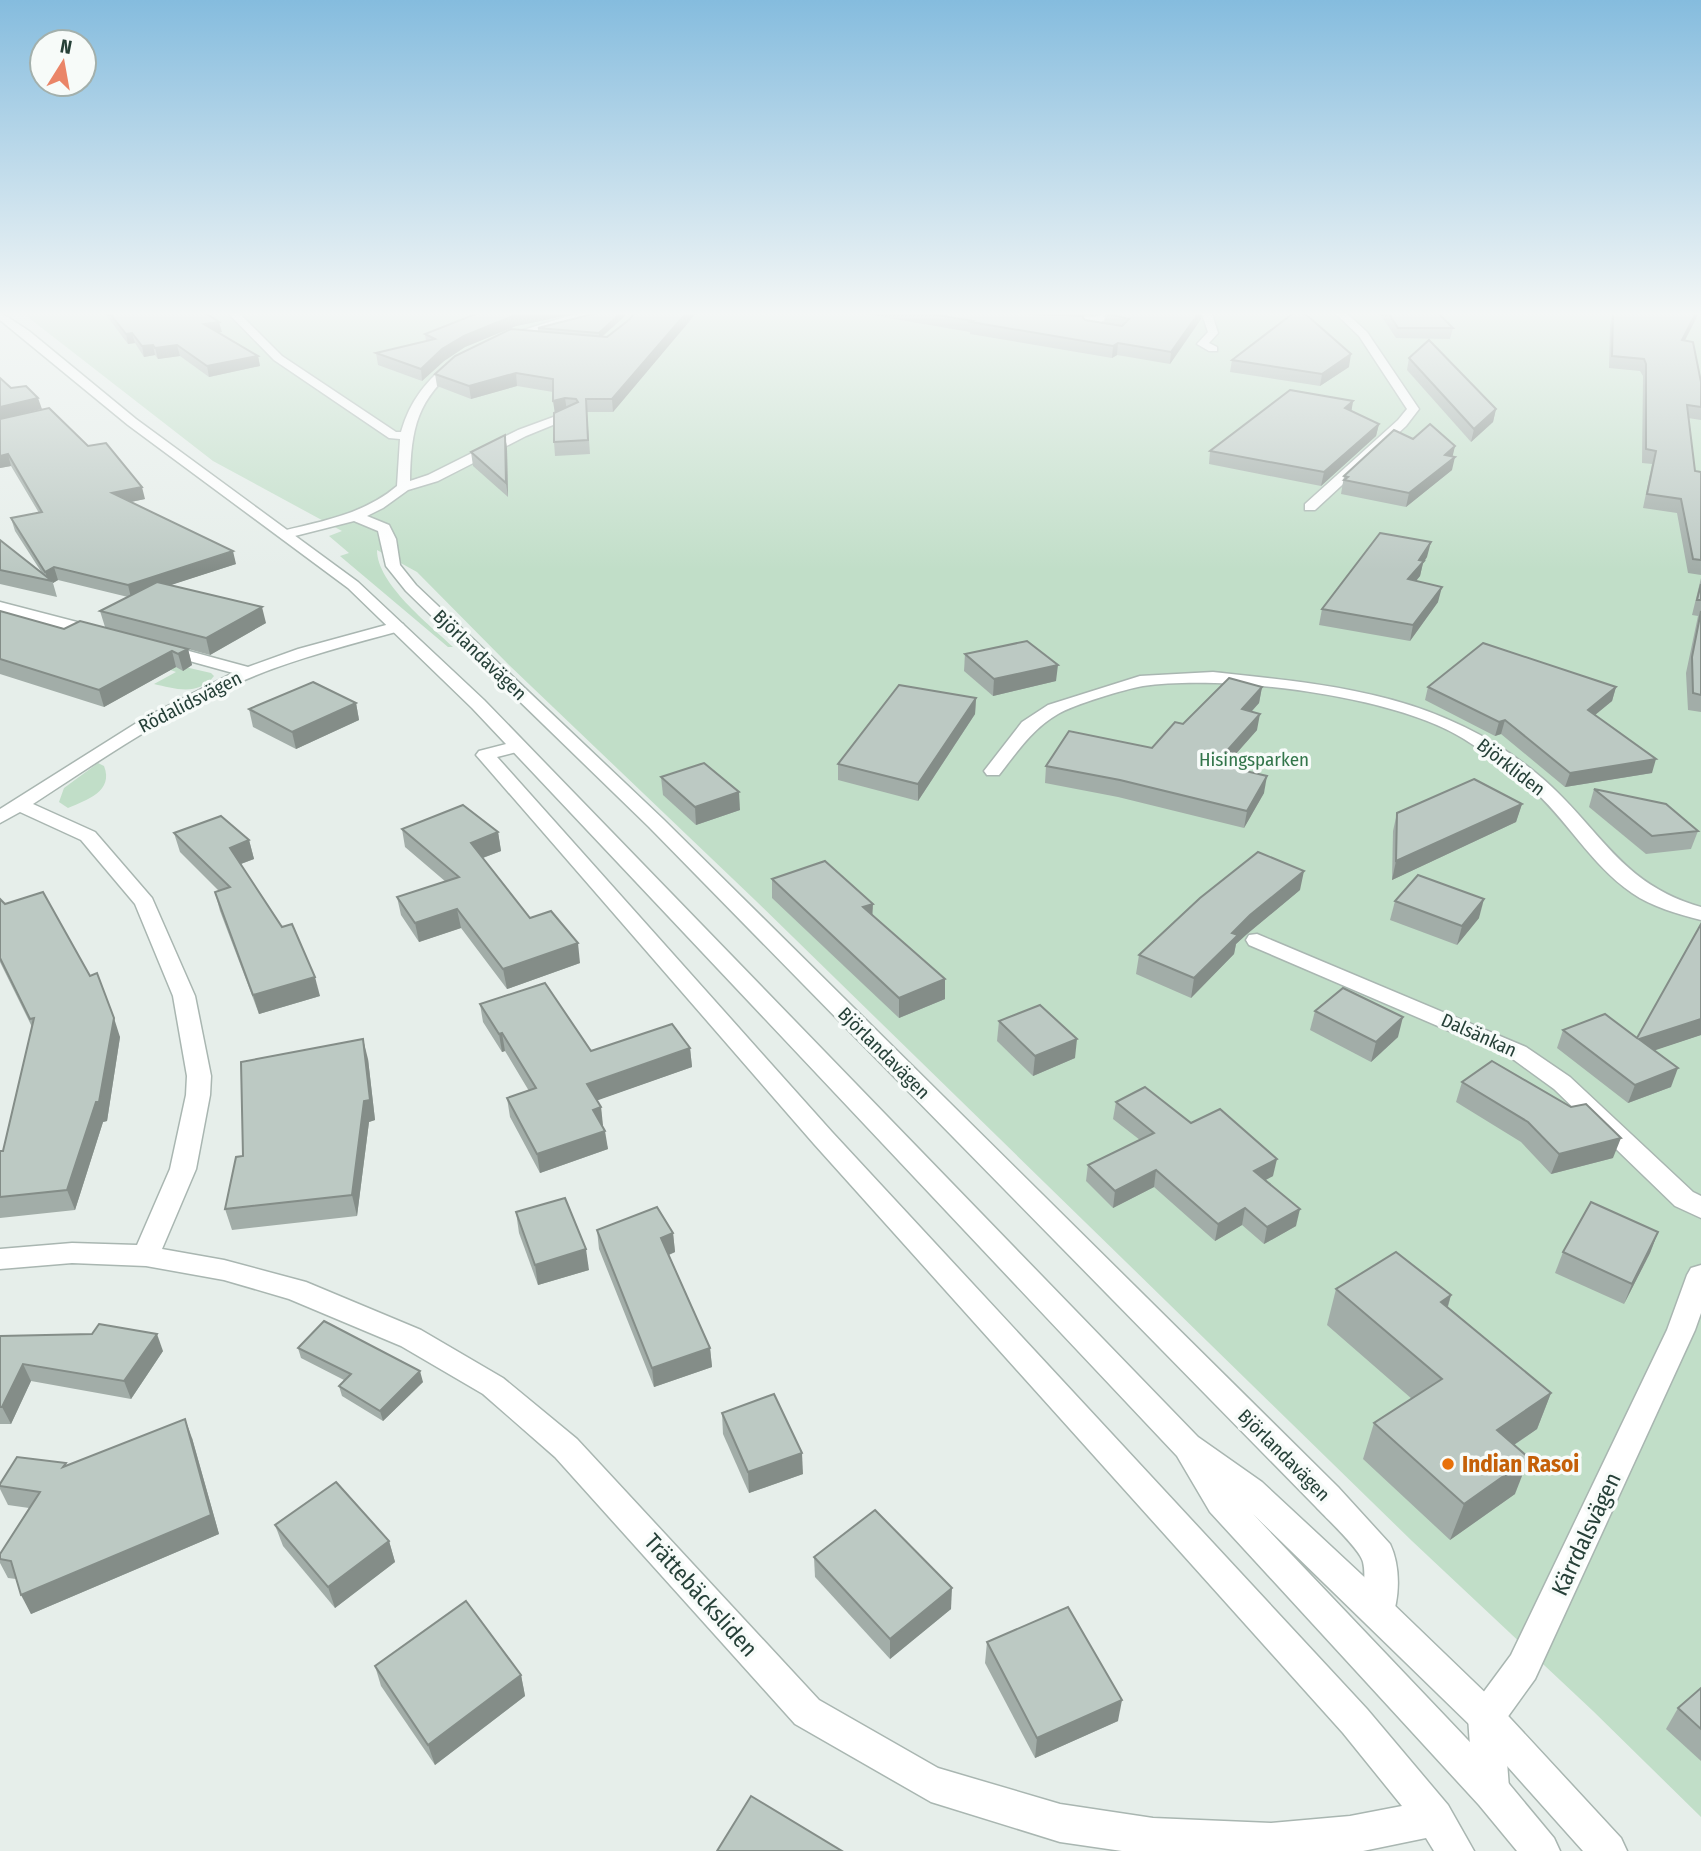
<svg xmlns="http://www.w3.org/2000/svg" width="1701" height="1851" font-family="'Fira Sans Condensed',sans-serif">
<rect width="100%" height="100%" fill="#e6eeea"/>
<g fill="#c1dec8">
<path d="M20 311H1701V1817L1593 1711 1412 1541 755 900 509 665 417 572 377 550C377 584 429 624 453 647H448L340 556 349 553 329 536 342 531 213 461Z"/>
<path d="M172 664 211 673 214 676C199 696 175 689 154 684L176 672 165 668Z"/>
<path d="M98 763 104 766C114 791 87 800 68 808L59 802 64 788Z"/>
</g>
<g fill="none" stroke-linecap="round" stroke-linejoin="round">
<g stroke="#a9b6b1" stroke-width="3">
<g id="minor">
<path d="M226 311H237L282 356 396 432H401C410 400 427 380 452 360H460V364C417 400 411 427 410 481L428 475 518 430 567 412H575V416L526 436 438 481 408 490 383 508 367 516 389 525 396 539 400 565 416 585 663 819 1338 1487 1390 1544C1401 1567 1400 1600 1390 1623L1378 1628 1366 1623C1357 1603 1368 1583 1363 1562 1360 1549 1326 1518 1316 1507L649 827 406 591 386 566 378 531 354 521 287 538 282 537V531C323 521 364 514 397 486L400 439 389 438 274 360Z"/>
<polygon points="596,311 619,311 500,342 495,339 568,316"/>
<polygon points="1113,311 1127,311 1101,322 1059,325 1054,322 1059,319 1099,316"/>
<polygon points="1201,311 1211,311 1218,333 1209,343 1217,347 1217,351 1209,351 1197,344 1208,332"/>
<polygon points="1333,311 1344,311 1367,332 1419,409 1406,426 1315,510 1305,510 1305,504 1398,420 1407,409 1359,336"/>
<polygon points="0,602 104,629 106,632 98,637 0,612"/>
<path d="M397 622 403 624 405 627 403 630C340 647 278 663 220 691 154 723 94 764 33 804L95 832 152 898 195 996 211 1076 210 1095 196 1169 162 1249 224 1260 306 1282 421 1330 503 1378 577 1439 819 1700 938 1768 1060 1804 1153 1818 1271 1823 1350 1816 1402 1806 1343 1733 814 1144 476 755 479 751 518 741 524 742 527 746 524 750 497 757 832 1132 1367 1709 1448 1805 1474 1851H1434L1426 1838 1363 1851H1122L1060 1842 931 1802 795 1724 555 1457 483 1394 401 1346 289 1299 224 1280 146 1266 72 1263 0 1269V1249L72 1243 137 1245 170 1169 186 1095 187 1076 173 996 135 904 81 840 20 812 0 823V809L146 717 233 673 157 652 155 649 157 646 163 644 248 667 298 649Z"/>
<path d="M1213 672C1336 685 1444 694 1542 778 1600 828 1620 884 1701 907V920C1678 914 1652 907 1632 893 1591 865 1566 818 1529 786 1510 769 1486 753 1464 739 1395 695 1224 674 1143 686 1125 689 1073 705 1058 714 1032 729 1017 752 999 775H987L984 771 1022 722 1048 705 1140 676Z"/>
<polygon points="1257,934 1526,1047 1570,1077 1693,1192 1701,1196 1701,1218 1675,1206 1554,1089 1510,1057 1249,945 1246,940 1249,935"/>
<polygon points="1701,1265 1701,1313 1695,1330 1535,1679 1504,1722 1509,1788 1504,1801 1491,1806 1478,1801 1473,1788 1468,1717 1474,1705 1511,1655 1667,1330 1687,1275 1691,1268"/>
</g>
</g>
<g stroke="#a9b6b1" stroke-width="3">
<polygon id="tertiary" points="0,312 29,331 136,419 358,582 484,700 1198,1437 1262,1482 1390,1601 1498,1705 1621,1838 1627,1851 1583,1851 1474,1729 1253,1514 1505,1779 1554,1838 1560,1851 1517,1851 1479,1805 1210,1512 1177,1456 472,708 348,588 128,425 0,320"/>
</g>
<use href="#minor" fill="#fff" fill-rule="evenodd"/>
<use href="#tertiary" fill="#fff" fill-rule="evenodd"/>
</g>
<g fill="#a2ada8" fill-rule="evenodd">
<polygon points="103,311 206,311 204,312 222,332 218,332 258,356 260,366 209,377 180,356 158,359 155,355 144,357 135,343 128,344"/>
<polygon points="483,311 588,311 516,326 465,347 444,361 422,381 378,365 376,353 426,341 425,334"/>
<polygon points="624,311 625,316 602,337 607,337 630,319 636,311 698,311 613,412 587,412 590,454 555,456 554,442 555,413 553,392 517,386 471,399 437,386 435,374 538,331 538,328"/>
<path d="M848 311H1202L1201 319 1170 364 1117 355 1112 358 970 334V332ZM1108 312 1105 313 1104 323 1085 320 1080 316Z"/>
<polygon points="1378,311 1436,311 1453,328 1450,339 1396,338"/>
<polygon points="1613,313 1684,341 1701,382 1701,420 1688,418 1695,471 1701,472 1701,575 1688,573 1677,513 1643,508 1652,464 1642,463 1643,376 1640,371 1609,368 1610,325"/>
<polygon points="1409,358 1496,409 1493,422 1471,442 1407,370"/>
<polygon points="1232,360 1349,367 1320,386 1230,372"/>
<polygon points="1353,401 1351,411 1379,424 1376,436 1321,486 1209,464 1210,451"/>
<polygon points="0,419 88,446 145,499 131,502 236,564 170,585 266,623 210,655 188,649 192,665 183,671 176,667 104,707 0,674 0,611 64,629 105,627 100,611 128,597 58,580 53,583 57,597 0,584 0,540 42,573 15,531 11,518 39,513 11,466 0,468"/>
<polygon points="505,435 507,449 508,497 473,466 471,452"/>
<polygon points="1413,439 1455,446 1452,456 1452,470 1406,507 1341,494 1344,476"/>
<polygon points="1427,557 1423,563 1420,576 1416,581 1438,602 1410,641 1319,625 1322,609"/>
<polygon points="1701,578 1701,712 1688,710 1686,673 1698,616 1692,615"/>
<polygon points="965,654 1056,681 993,696 964,671"/>
<polygon points="1262,687 1259,703 1252,711 1257,730 1225,766 1264,793 1244,828 1118,797 1045,783 1046,766 1152,748 1183,724"/>
<polygon points="1428,687 1616,687 1612,701 1595,715 1652,773 1565,787 1501,734 1495,736 1425,700"/>
<polygon points="976,698 975,714 918,801 838,780 838,764"/>
<polygon points="356,703 359,720 296,749 253,727 249,709"/>
<polygon points="661,777 740,810 696,825 663,795"/>
<polygon points="1594,789 1698,831 1691,849 1646,854 1589,807"/>
<polygon points="1522,804 1516,822 1392,880 1393,831 1397,813"/>
<polygon points="402,829 498,832 501,851 483,858 530,918 580,963 507,989 461,928 419,942 401,915 397,897 446,882 405,847"/>
<polygon points="174,833 249,840 254,859 241,864 320,996 259,1014 220,911 215,892 219,891 180,852"/>
<polygon points="772,879 873,915 945,999 899,1018 772,898"/>
<polygon points="1300,890 1247,934 1236,944 1234,954 1191,998 1136,974 1139,955"/>
<polygon points="0,899 120,1037 107,1121 103,1122 75,1210 0,1218 0,1151 3,1151 32,1027 0,962"/>
<polygon points="1395,901 1479,918 1457,945 1390,920"/>
<polygon points="1701,924 1701,1035 1654,1050 1671,1087 1628,1103 1557,1048 1563,1030 1637,1038"/>
<polygon points="480,1004 591,1051 690,1048 692,1067 597,1100 601,1107 602,1126 608,1149 540,1173 510,1117 507,1098 529,1091 505,1051 502,1052 483,1022"/>
<polygon points="1315,1011 1398,1037 1371,1062 1310,1030"/>
<polygon points="999,1021 1075,1058 1033,1076 997,1041"/>
<polygon points="368,1059 375,1120 369,1122 357,1216 232,1230 225,1209 243,1156"/>
<polygon points="1462,1082 1613,1158 1551,1174 1521,1142 1456,1102"/>
<polygon points="1116,1102 1191,1123 1273,1176 1265,1180 1296,1226 1264,1244 1242,1225 1215,1241 1154,1187 1113,1208 1086,1181 1088,1165 1140,1140 1113,1119"/>
<polygon points="516,1212 589,1270 538,1285 519,1233"/>
<polygon points="597,1230 673,1233 675,1252 669,1255 710,1348 712,1367 654,1387 599,1249"/>
<polygon points="1658,1232 1650,1253 1624,1304 1555,1273 1563,1252"/>
<polygon points="1336,1289 1451,1295 1448,1307 1551,1393 1537,1429 1514,1445 1515,1494 1450,1540 1363,1459 1374,1423 1412,1399 1327,1325"/>
<polygon points="0,1336 163,1351 131,1399 31,1381 11,1424 0,1424"/>
<polygon points="298,1348 423,1382 383,1421 342,1396 339,1386 344,1380 301,1358"/>
<polygon points="722,1413 803,1474 749,1493 723,1434"/>
<polygon points="192,1438 219,1534 31,1614 16,1579 8,1578 0,1563 0,1554 29,1508 8,1505 0,1489 0,1484 67,1466"/>
<polygon points="275,1525 389,1541 395,1562 335,1608 283,1546"/>
<polygon points="814,1557 951,1609 890,1659 815,1577"/>
<polygon points="987,1642 1118,1721 1035,1758 985,1663"/>
<polygon points="375,1666 521,1675 525,1696 435,1765 381,1686"/>
<polygon points="1701,1688 1701,1761 1666,1729 1678,1708"/>
</g>
<g fill="#848d88">
<polygon points="532,311 588,311 516,326 465,347 444,361 422,381 421,369 442,349 464,336 515,315"/>
<polygon points="624,311 625,316 599,339 599,333"/>
<polygon points="688,311 698,311 613,412 612,399"/>
<polygon points="1072,311 1114,311 1072,317"/>
<polygon points="1200,311 1202,311 1201,319 1170,364 1171,352"/>
<polygon points="1697,311 1700,311 1679,352 1682,340"/>
<polygon points="219,322 222,332 206,334 204,324"/>
<polygon points="132,333 135,343 128,344 126,334"/>
<polygon points="1118,343 1117,355 1112,358 1113,346"/>
<polygon points="153,345 155,355 144,357 142,346"/>
<polygon points="177,345 180,356 158,359 155,348"/>
<polygon points="1351,354 1349,367 1320,386 1322,374"/>
<polygon points="258,356 260,366 209,377 207,366"/>
<polygon points="516,373 517,386 471,399 469,386"/>
<polygon points="38,398 42,409 0,419 0,407"/>
<polygon points="565,398 567,411 555,414 553,401"/>
<polygon points="1353,401 1351,414 1345,408"/>
<polygon points="1496,409 1493,422 1471,442 1474,429"/>
<polygon points="1379,424 1376,436 1321,486 1324,472"/>
<polygon points="505,435 507,449 508,497 506,483"/>
<polygon points="1455,446 1452,459 1455,457 1452,470 1406,507 1409,493 1445,455"/>
<polygon points="8,454 11,466 0,468 0,456"/>
<polygon points="142,487 145,499 116,505 112,493"/>
<polygon points="1431,542 1427,557 1423,563 1420,576 1404,595 1408,579 1419,560"/>
<polygon points="233,551 236,564 131,598 128,585"/>
<polygon points="54,567 58,580 53,583 52,581 48,580 45,572"/>
<polygon points="1442,587 1438,602 1410,641 1413,625"/>
<polygon points="262,607 266,623 210,655 206,638"/>
<polygon points="188,649 192,665 183,671 178,654"/>
<polygon points="172,651 176,667 104,707 99,690"/>
<polygon points="1058,665 1056,681 993,696 994,679"/>
<polygon points="1262,687 1259,703 1239,725 1242,709"/>
<polygon points="1616,687 1612,701 1584,724 1588,710"/>
<polygon points="976,698 975,714 918,801 918,784"/>
<polygon points="356,703 359,720 296,749 292,732"/>
<polygon points="1260,714 1257,730 1212,781 1215,764"/>
<polygon points="1505,720 1501,734 1495,736 1499,722"/>
<polygon points="1656,759 1652,773 1565,787 1570,773"/>
<polygon points="1267,776 1264,793 1244,828 1247,811"/>
<polygon points="739,792 740,810 696,825 695,807"/>
<polygon points="1522,804 1516,822 1392,880 1396,861"/>
<polygon points="498,832 501,851 474,861 471,843"/>
<polygon points="249,840 254,859 235,866 230,848"/>
<polygon points="1304,871 1300,890 1247,934 1236,944 1234,954 1191,998 1194,978 1232,933 1250,915"/>
<polygon points="1484,899 1479,918 1457,945 1462,926"/>
<polygon points="873,904 872,923 863,907"/>
<polygon points="457,909 461,928 419,942 415,923"/>
<polygon points="578,943 580,963 507,989 503,969"/>
<polygon points="315,977 320,996 259,1014 253,995"/>
<polygon points="945,979 945,999 899,1018 899,998"/>
<polygon points="1403,1017 1398,1037 1371,1062 1376,1042"/>
<polygon points="114,1018 120,1037 107,1121 103,1122 75,1210 67,1190"/>
<polygon points="1701,1019 1701,1035 1632,1058 1639,1039"/>
<polygon points="502,1033 505,1051 502,1052 499,1034"/>
<polygon points="363,1039 368,1059 375,1120 369,1122 357,1216 352,1195"/>
<polygon points="1077,1039 1075,1058 1033,1076 1035,1056"/>
<polygon points="690,1048 692,1067 590,1103 587,1084"/>
<polygon points="1678,1068 1671,1087 1628,1103 1635,1085"/>
<polygon points="601,1107 603,1125 595,1128 593,1110"/>
<polygon points="605,1131 608,1149 540,1173 537,1154"/>
<polygon points="1621,1138 1613,1158 1551,1174 1559,1154"/>
<polygon points="1277,1159 1273,1176 1251,1188 1254,1171"/>
<polygon points="1156,1170 1154,1187 1113,1208 1115,1191"/>
<polygon points="1245,1208 1242,1225 1215,1241 1218,1224"/>
<polygon points="1300,1209 1296,1226 1264,1244 1267,1227"/>
<polygon points="1658,1232 1650,1253 1624,1304 1632,1284"/>
<polygon points="673,1233 675,1252 663,1257 661,1238"/>
<polygon points="586,1249 589,1270 538,1285 535,1265"/>
<polygon points="1451,1295 1440,1331 1441,1302"/>
<polygon points="157,1334 163,1351 131,1399 124,1381"/>
<polygon points="710,1348 712,1367 654,1387 652,1368"/>
<polygon points="23,1364 31,1381 11,1424 2,1407"/>
<polygon points="420,1371 423,1382 383,1421 380,1411"/>
<polygon points="1551,1393 1537,1429 1483,1466 1497,1430"/>
<polygon points="185,1419 192,1438 219,1534 31,1614 21,1595"/>
<polygon points="802,1453 803,1474 749,1493 748,1472"/>
<polygon points="1529,1458 1515,1494 1450,1540 1464,1504"/>
<polygon points="389,1541 395,1562 335,1608 328,1587"/>
<polygon points="952,1588 951,1609 890,1659 890,1639"/>
<polygon points="521,1675 525,1696 435,1765 428,1745"/>
<polygon points="1122,1700 1118,1721 1035,1758 1037,1738"/>
</g>
<g fill="#bcc9c3" stroke="#848d88" stroke-width="2">
<polygon points="108,311 203,311 219,322 204,324 258,356 207,366 177,345 155,348 153,345 142,346 132,333 126,334"/>
<polygon points="483,311 532,311 515,315 464,336 442,349 421,369 376,353 435,339 425,334"/>
<polygon points="604,311 623,311 599,333 538,328"/>
<polygon points="636,311 688,311 612,399 586,399 588,440 554,442 554,413 578,402 576,399 565,398 553,401 553,379 516,373 469,386 435,374 455,356 511,329 607,337 630,319"/>
<polygon points="913,311 1015,311 1031,314 1082,316 1085,320 1122,326 1129,319 1105,313 1110,311 1200,311 1171,352 1118,343 1113,346 971,322 973,321"/>
<polygon points="1296,311 1302,311 1351,354 1322,374 1232,360"/>
<polygon points="1387,311 1436,311 1453,328 1398,328"/>
<polygon points="1614,311 1697,311 1682,340 1693,342 1701,382 1701,407 1687,405 1695,471 1701,472 1701,560 1693,559 1681,499 1647,494 1656,451 1646,449 1646,364 1644,359 1612,356 1613,313"/>
<polygon points="1429,340 1496,409 1474,429 1409,358"/>
<polygon points="0,378 11,388 26,386 38,398 0,407"/>
<polygon points="1290,390 1353,401 1345,408 1379,424 1324,472 1210,451"/>
<polygon points="49,408 88,446 106,443 142,487 112,493 233,551 128,585 54,567 45,572 11,518 42,512 8,454 0,456 0,419"/>
<polygon points="1430,424 1455,446 1445,455 1455,457 1409,493 1344,480 1348,477 1344,476 1394,430 1413,439"/>
<polygon points="505,435 506,483 471,452"/>
<polygon points="1380,533 1431,542 1419,560 1424,561 1408,579 1442,587 1413,625 1322,609"/>
<polygon points="0,540 52,581 0,570"/>
<polygon points="157,582 262,607 206,638 100,611"/>
<polygon points="1701,584 1701,600 1697,600"/>
<polygon points="0,611 64,629 80,621 188,649 178,654 172,651 99,690 0,659"/>
<polygon points="1701,611 1701,695 1693,693 1692,657"/>
<polygon points="1027,641 1058,665 994,679 965,654"/>
<polygon points="1483,643 1616,687 1588,710 1656,759 1570,773 1505,720 1499,722 1428,687"/>
<polygon points="1229,678 1262,687 1242,709 1260,714 1215,764 1267,776 1247,811 1120,780 1046,766 1069,731 1152,748 1175,722 1183,724"/>
<polygon points="313,682 356,703 292,732 249,709"/>
<polygon points="899,685 976,698 918,784 838,764"/>
<polygon points="704,763 739,792 695,807 661,777"/>
<polygon points="1474,779 1522,804 1396,861 1397,813"/>
<polygon points="1594,789 1666,804 1698,831 1652,836"/>
<polygon points="463,805 498,832 471,843 530,918 551,911 578,943 503,969 457,909 415,923 397,897 459,877 402,829"/>
<polygon points="221,816 249,840 230,848 282,927 292,924 315,977 253,995 215,892 230,887 174,833"/>
<polygon points="1258,852 1304,871 1250,915 1232,933 1238,935 1194,978 1139,955 1200,898"/>
<polygon points="825,861 873,904 863,907 945,979 899,998 772,879"/>
<polygon points="1418,875 1484,899 1462,926 1395,901"/>
<polygon points="43,892 90,976 97,973 114,1018 99,1102 96,1102 67,1190 0,1197 0,1151 3,1151 34,1018 30,1019 0,958 0,899 5,904"/>
<polygon points="1701,924 1701,1019 1639,1039 1678,1068 1635,1085 1563,1030 1605,1014 1637,1038"/>
<polygon points="545,983 591,1051 672,1024 690,1048 587,1084 601,1107 593,1110 605,1131 537,1154 507,1098 536,1088 502,1033 499,1034 480,1004"/>
<polygon points="1343,988 1403,1017 1376,1042 1315,1011"/>
<polygon points="1040,1005 1077,1039 1035,1056 999,1021"/>
<polygon points="363,1039 370,1100 364,1101 352,1195 225,1209 236,1157 243,1156 241,1062"/>
<polygon points="1492,1061 1571,1107 1586,1104 1621,1138 1559,1154 1528,1122 1462,1082"/>
<polygon points="1145,1087 1191,1123 1220,1109 1277,1159 1254,1171 1300,1209 1267,1227 1245,1208 1218,1224 1156,1170 1115,1191 1088,1165 1154,1133 1116,1102"/>
<polygon points="565,1198 586,1249 535,1265 516,1212"/>
<polygon points="1591,1202 1658,1232 1632,1284 1563,1252"/>
<polygon points="657,1207 673,1233 661,1238 710,1348 652,1368 597,1230"/>
<polygon points="1396,1252 1451,1295 1441,1302 1551,1393 1497,1430 1529,1458 1464,1504 1374,1423 1442,1379 1336,1289"/>
<polygon points="324,1321 420,1371 380,1411 339,1386 351,1374 298,1348"/>
<polygon points="99,1324 157,1334 124,1381 23,1364 2,1407 0,1407 0,1336 92,1334"/>
<polygon points="774,1394 802,1453 748,1472 722,1413"/>
<polygon points="185,1419 211,1515 21,1595 11,1561 0,1559 0,1554 40,1492 0,1486 0,1484 17,1457 66,1463 63,1467"/>
<polygon points="336,1482 389,1541 328,1587 275,1525"/>
<polygon points="875,1510 952,1588 890,1639 814,1557"/>
<polygon points="466,1601 521,1675 428,1745 375,1666"/>
<polygon points="1068,1607 1122,1700 1037,1738 987,1642"/>
<polygon points="1701,1688 1701,1729 1678,1708"/>
<polygon points="751,1796 842,1851 717,1851"/>
</g>
<linearGradient id="sky" x2="0" y2="1"><stop stop-color="#85bcde"/><stop offset="0.55" stop-color="#f4f7f6"/><stop offset="1" stop-color="#f4f7f6" stop-opacity="0"/></linearGradient>
<rect width="1701" height="570" fill="url(#sky)"/>
<circle fill="#e8710a" stroke="#f7fbf9" stroke-width="2.5" cx="1448" cy="1464" r="7"/>
<g text-anchor="middle" dominant-baseline="central" stroke-width="7" stroke-linejoin="round" paint-order="stroke">
<g font-size="19" fill="#264038" stroke="#f7fbf9">
<text transform="translate(480 655) rotate(44)">Björlandavägen</text>
<text transform="translate(190 702) rotate(-27)">Rödalidsvägen</text>
<text transform="translate(1511 767) rotate(38)">Björkliden</text>
<text transform="translate(1479 1035) rotate(24)">Dalsänkan</text>
<text transform="translate(884 1053) rotate(45)">Björlandavägen</text>
<text transform="translate(1284 1455) rotate(45)">Björlandavägen</text>
</g>
<g font-size="19" fill="#32754a" stroke="#f7fbf9">
<text x="1254" y="759">Hisingsparken</text>
</g>
<g font-size="23" font-weight="bold" fill="#c56008" stroke="#f7fbf9" text-anchor="start">
<text x="1462" y="1464">Indian Rasoi</text>
</g>
<g font-size="23" fill="#264038" stroke="#f7fbf9">
<text transform="translate(1586 1534) rotate(-65)">Kärrdalsvägen</text>
<text transform="translate(701 1595) rotate(48)">Trättebäcksliden</text>
</g>
</g>
<g transform="translate(63 63) rotate(11)"><circle r="33" fill="#f7fbf9" stroke="#a3b0ac" stroke-width="2"/>
<path d="M0-5L12 26L0 18L-12 26Z" fill="#ea8568"/>
<text y="-10" font-size="19" font-weight="bold" text-anchor="middle" fill="#264038">N</text>
</g>
</svg>
